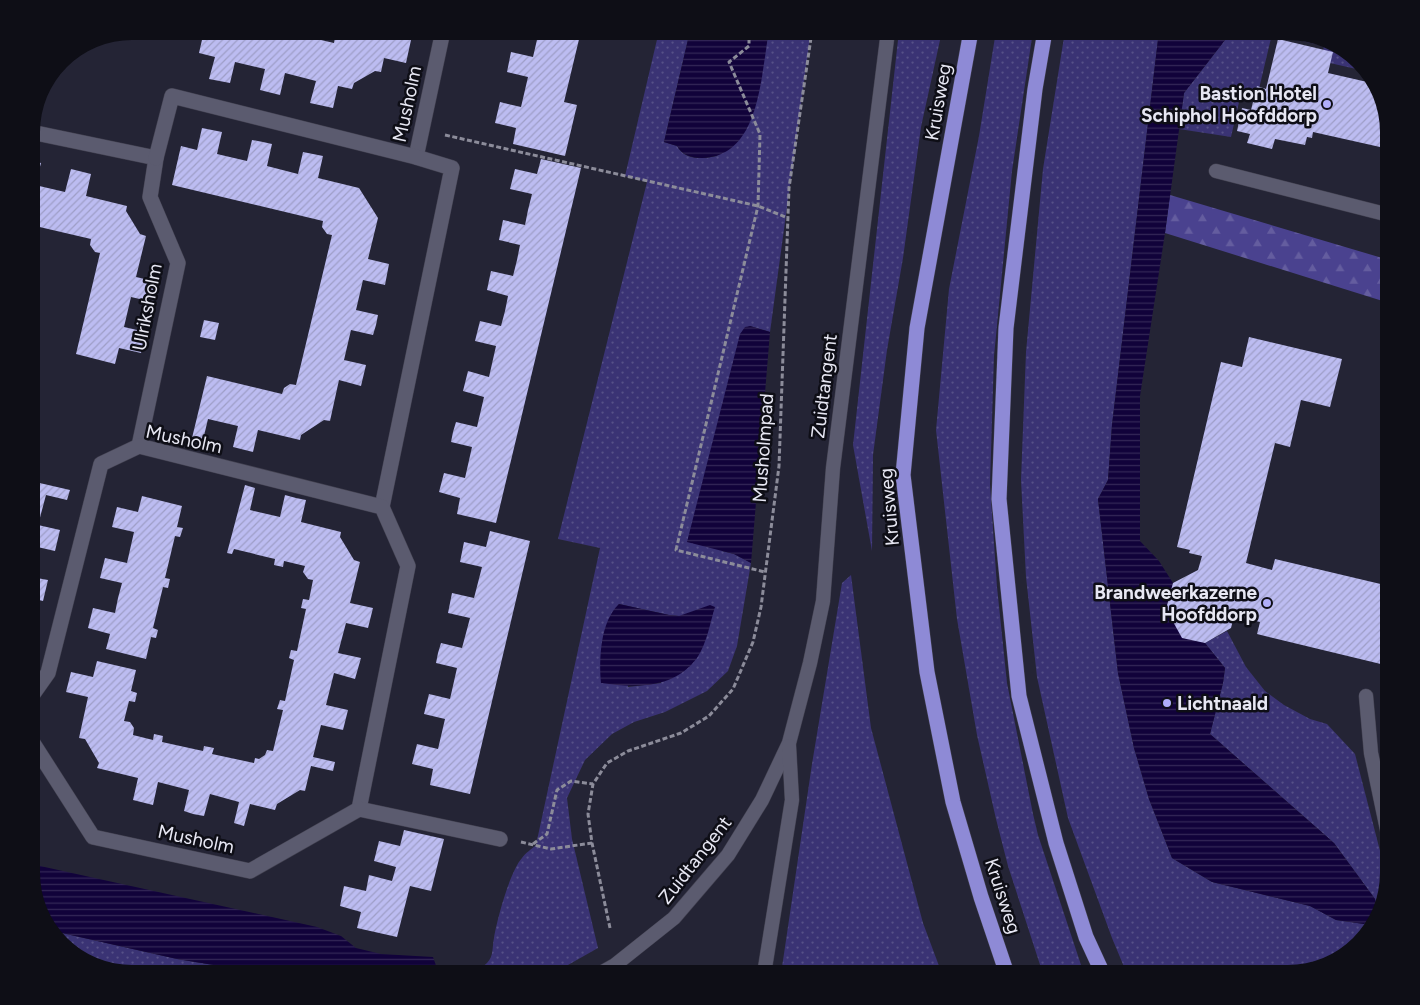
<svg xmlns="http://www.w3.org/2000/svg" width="1420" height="1005" font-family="Figtree,sans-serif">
<defs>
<pattern id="grass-dots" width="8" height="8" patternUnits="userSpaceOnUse" patternTransform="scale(1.25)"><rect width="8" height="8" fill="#3a3374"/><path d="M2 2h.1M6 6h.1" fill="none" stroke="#565188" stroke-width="1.8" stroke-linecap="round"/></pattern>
<pattern id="forest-firs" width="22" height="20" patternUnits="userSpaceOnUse" patternTransform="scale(1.25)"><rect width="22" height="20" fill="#4a428f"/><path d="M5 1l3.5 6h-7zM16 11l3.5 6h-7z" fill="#645d9f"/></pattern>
<pattern id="water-rules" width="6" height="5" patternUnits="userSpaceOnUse" patternTransform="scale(1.25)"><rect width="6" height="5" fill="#11023a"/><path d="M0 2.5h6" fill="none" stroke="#342757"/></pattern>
<pattern id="building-hatch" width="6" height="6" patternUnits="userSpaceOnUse" patternTransform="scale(1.25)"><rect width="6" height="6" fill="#bcbcf1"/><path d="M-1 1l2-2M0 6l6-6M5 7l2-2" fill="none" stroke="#9e9ec7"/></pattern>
</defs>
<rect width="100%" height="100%" fill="#242435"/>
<g fill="url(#grass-dots)" fill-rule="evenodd">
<path d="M659 31H690L664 142 677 146C685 161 703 159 717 156L767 43 768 31H811L770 332 750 326 722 551 734 554 751 563 737 646 728 671 707 691 665 712 634 722 612 734 585 760 567 798 572 839 598 948 552 974H455C465 972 479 971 487 963 494 956 492 947 494 938 497 920 510 871 522 858 525 853 532 849 536 845L600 548 558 539 647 182 625 176ZM619 604 669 615 679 616 661 683 628 687 616 608Z"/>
<polygon points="899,31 942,31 921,127 903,258 887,350 873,455 872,551 853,445"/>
<polygon points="996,31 1033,31 1012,171 994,356 990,484 997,587 1007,683 1033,814 1038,835 1084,974 1043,974 1008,866 996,819 977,735 957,619 936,430 949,289 979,136"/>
<polygon points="1065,31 1159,31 1112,425 1108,480 1098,499 1118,673 1134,748 1149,799 1172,858 1212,882 1310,906 1336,920 1364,924 1374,916 1368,934 1341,956 1287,974 1127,974 1112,938 1068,818 1037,677 1026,577 1021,480 1026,352 1043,169"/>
<polygon points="1232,31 1288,31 1349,52 1365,71 1321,61 1324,46 1272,34 1258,93 1242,89 1231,137 1179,129 1184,93"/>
<polygon points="851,575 871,728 923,923 942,974 781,974 812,764 842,583"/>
<polygon points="1227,631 1246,667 1265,691 1284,705 1310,719 1327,724 1355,754 1387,878 1377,908 1375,899 1334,843 1210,734 1223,683 1225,668 1205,643"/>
<polygon points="1389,765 1389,801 1383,775"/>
<polygon points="53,931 177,959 269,974 132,974 71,953"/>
</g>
<polygon fill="url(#forest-firs)" points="1170,195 1389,260 1389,303 1165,233"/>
<g fill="url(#water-rules)">
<path d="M690 31H768C767 47 764 62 762 77 756 111 746 157 702 158 692 158 682 155 677 146L664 142Z"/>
<path d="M1159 31H1232L1184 93 1165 233 1140 396V541L1159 561 1173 583 1166 609 1205 643 1225 668 1223 683 1210 734 1334 843 1375 899C1378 913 1375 915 1364 924L1336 920 1310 906 1212 882 1172 858 1149 799 1134 748 1118 673 1098 499 1108 480 1112 425Z"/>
<polygon points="750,326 770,332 751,563 734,554 687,542 740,334 745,327"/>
<path d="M619 604 669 615 679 616 710 605 715 607C710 623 707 643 697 658 674 689 636 688 601 683 599 659 600 622 619 604Z"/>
<polygon points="31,864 317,927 341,936 356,948 381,954 433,957 439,974 269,974 177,959 53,931 42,918 31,879"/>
</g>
<g fill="url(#building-hatch)">
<polygon points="155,31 177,31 176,37"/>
<polygon points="204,31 282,31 334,43 335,37 342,33 348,35 349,31 390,31 389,35 411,40 406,63 384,58 381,72 375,71 354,83 352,89 338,86 333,108 310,103 316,81 285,73 280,95 260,90 265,69 235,62 230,83 209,79 215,57 199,53"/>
<polygon points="539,31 581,31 564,102 577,105 565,156 513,144 516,128 495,123 500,102 521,107 528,77 507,72 511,52 533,57"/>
<polygon points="1278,39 1333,52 1328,73 1376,84 1378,87 1389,132 1389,149 1313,132 1312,138 1307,137 1305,145 1275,139 1272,149 1247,143 1250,134 1237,131 1242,108 1251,110 1257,86 1266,89"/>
<polygon points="202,128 222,132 217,154 247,161 252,140 263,142 272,144 267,166 298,174 303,152 323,156 318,178 359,188 378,218 368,259 389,264 385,285 363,280 356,310 378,315 376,325 373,335 351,330 344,360 366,365 361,386 339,380 330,421 324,420 301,435 300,440 258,430 253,452 233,447 238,426 208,419 203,440 192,438 207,376 282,394 284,388 290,384 296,385 332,235 327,234 322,227 323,221 172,185 181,146 197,150"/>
<polygon points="541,159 581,168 496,523 457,514 460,498 439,492 444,473 465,478 472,447 451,442 453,432 456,422 477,427 484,397 463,391 468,371 489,377 496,346 475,341 480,321 501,326 505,311 508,296 487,290 491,271 513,276 517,260 520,245 499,240 503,220 525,225 528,210 532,194 510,189 515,169 537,174"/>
<polygon points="31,160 41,163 35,185 65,192 71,169 91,174 86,196 127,206 126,211 140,234 146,236 136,277 158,282 156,292 153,302 131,297 124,327 146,332 141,353 119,348 115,364 76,354 100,253 95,252 90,245 91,239 31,225"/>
<polygon points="204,320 219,323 215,340 200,337"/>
<polygon points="1249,337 1342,359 1330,407 1301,400 1290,447 1275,443 1246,563 1272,570 1275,559 1389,586 1389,666 1257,634 1260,622 1234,616 1231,628 1205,643 1182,638 1166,609 1173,583 1198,570 1202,556 1189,553 1190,550 1177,547 1221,362 1242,367"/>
<polygon points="31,481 70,490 67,500 46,495 38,525 60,530 55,551 33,546 31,549"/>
<polygon points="245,485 255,488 250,510 280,517 285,495 296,498 306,500 301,522 341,532 340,537 354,560 360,562 350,603 373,608 368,628 346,623 338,653 361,658 355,679 334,673 326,705 348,710 343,730 321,725 313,757 335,762 333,771 311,766 305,791 300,790 277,804 275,810 250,804 244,826 234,823 239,802 210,794 204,816 193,814 184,811 189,790 158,782 153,805 133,800 138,778 97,768 99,763 85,739 79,738 88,697 66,692 71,672 93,677 97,661 136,670 131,691 137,693 135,702 129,701 124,721 130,722 134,728 133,735 153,740 154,734 163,736 162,742 203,751 204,746 214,748 212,754 254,763 255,758 259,759 265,755 267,750 273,751 283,710 277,709 280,700 285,701 294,660 289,658 291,650 297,651 306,609 301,608 303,599 309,600 313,580 308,579 303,572 305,566 284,561 283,567 274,565 275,559 234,549 232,554 227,553"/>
<polygon points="142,496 182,506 177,527 183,528 180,537 175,536 165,578 170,579 168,588 163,587 153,628 158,630 156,638 151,637 146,659 106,649 110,634 88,628 93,608 115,613 118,598 122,583 100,578 105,558 127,563 134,532 112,527 117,507 138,512"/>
<polygon points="490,531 530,541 470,794 430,785 433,769 412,764 417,744 438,749 445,719 424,714 429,694 450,699 457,668 436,663 438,653 441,643 462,648 470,618 448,613 452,593 474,598 482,567 460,562 464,542 486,547"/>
<polygon points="31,577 48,580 43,601 31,598"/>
<polygon points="404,830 444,839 431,891 410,886 397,937 357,928 361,912 340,906 344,886 366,891 369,875 392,881 396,867 374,861 379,841 400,846"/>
</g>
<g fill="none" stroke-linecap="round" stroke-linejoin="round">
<g stroke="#424150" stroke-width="15">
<g id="service">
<polyline points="1216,171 1389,215"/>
<polyline points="1366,696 1371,753 1389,839"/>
<polyline points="599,974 615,965 674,918 728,855 762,800 789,743 810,663 823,601 833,468 888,31"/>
<polyline points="764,974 792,800 789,746"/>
</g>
</g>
<g stroke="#424150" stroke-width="16">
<g id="minor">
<polyline points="31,132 156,158 150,197 178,263 139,446"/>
<polyline points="416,157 443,31"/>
<polyline points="156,158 172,96 416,157 452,168 382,507"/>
<polyline points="31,697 48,673 101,464 139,446 382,507 408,566 359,809"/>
<polyline points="31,740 93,837 250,871 359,809 500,839"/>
</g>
</g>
<g stroke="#424150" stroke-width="16">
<g id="trunk">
<polyline points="971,31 917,328 903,475 927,672 953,802 981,897 1007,974"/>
<polyline points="1045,31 1035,89 1006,328 999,499 1019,696 1056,843 1086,937 1103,974"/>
</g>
</g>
<g stroke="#8c8c9a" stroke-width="3" stroke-dasharray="5 2.5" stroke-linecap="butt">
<polyline points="749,31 749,46 729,62 760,134 758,206 676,550 765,572"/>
<polyline points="445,135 758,206 788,218"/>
<polyline points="521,842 551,849 592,843"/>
<polyline points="533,844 547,834 557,790 571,781 593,784"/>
<polyline points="610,928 592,843 588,814 593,784 607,763 628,751 681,733 709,716 733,689 753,642 761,607 779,466 789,188 812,31"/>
</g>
<use href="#service" stroke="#5b5b6f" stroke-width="14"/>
<use href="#minor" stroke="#5b5b6f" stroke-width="15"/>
<use href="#trunk" stroke="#8e8ad6" stroke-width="15"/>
</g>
<g fill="#b0aefa" stroke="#0e0e16" stroke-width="2">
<circle cx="1327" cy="104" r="5"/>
<circle cx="1267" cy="603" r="5"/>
<circle cx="1167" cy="703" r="5"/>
</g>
<g text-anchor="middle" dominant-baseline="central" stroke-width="5" stroke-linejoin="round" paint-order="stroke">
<g font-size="19" font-weight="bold" fill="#e7e7f3" stroke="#0e0e16" text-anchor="end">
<text x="1317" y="93">Bastion Hotel<tspan x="1317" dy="22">Schiphol Hoofddorp</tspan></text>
<text x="1257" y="592">Brandweerkazerne<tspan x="1257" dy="22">Hoofddorp</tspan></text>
<text x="1177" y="703" text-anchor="start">Lichtnaald</text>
</g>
<g font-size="19" fill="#e7e7f3" stroke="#0e0e16">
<text transform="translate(938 102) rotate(-80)">Kruisweg</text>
<text transform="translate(407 104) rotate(-78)">Musholm</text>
<text transform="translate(147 307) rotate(-79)">Ulriksholm</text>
<text transform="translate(824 386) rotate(-83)">Zuidtangent</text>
<text transform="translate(184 439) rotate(12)">Musholm</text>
<text transform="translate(763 448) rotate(-86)">Musholmpad</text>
<text transform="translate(889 507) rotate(-95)">Kruisweg</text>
<text transform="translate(196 839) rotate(12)">Musholm</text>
<text transform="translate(695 860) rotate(-52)">Zuidtangent</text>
<text transform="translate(1003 896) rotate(72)">Kruisweg</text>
</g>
</g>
<path d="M0 0H1420V1005H0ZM132 40H1288A92 92 0 0 1 1380 132V873A92 92 0 0 1 1288 965H132A92 92 0 0 1 40 873V132A92 92 0 0 1 132 40Z" fill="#0e0e16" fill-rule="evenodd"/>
</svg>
